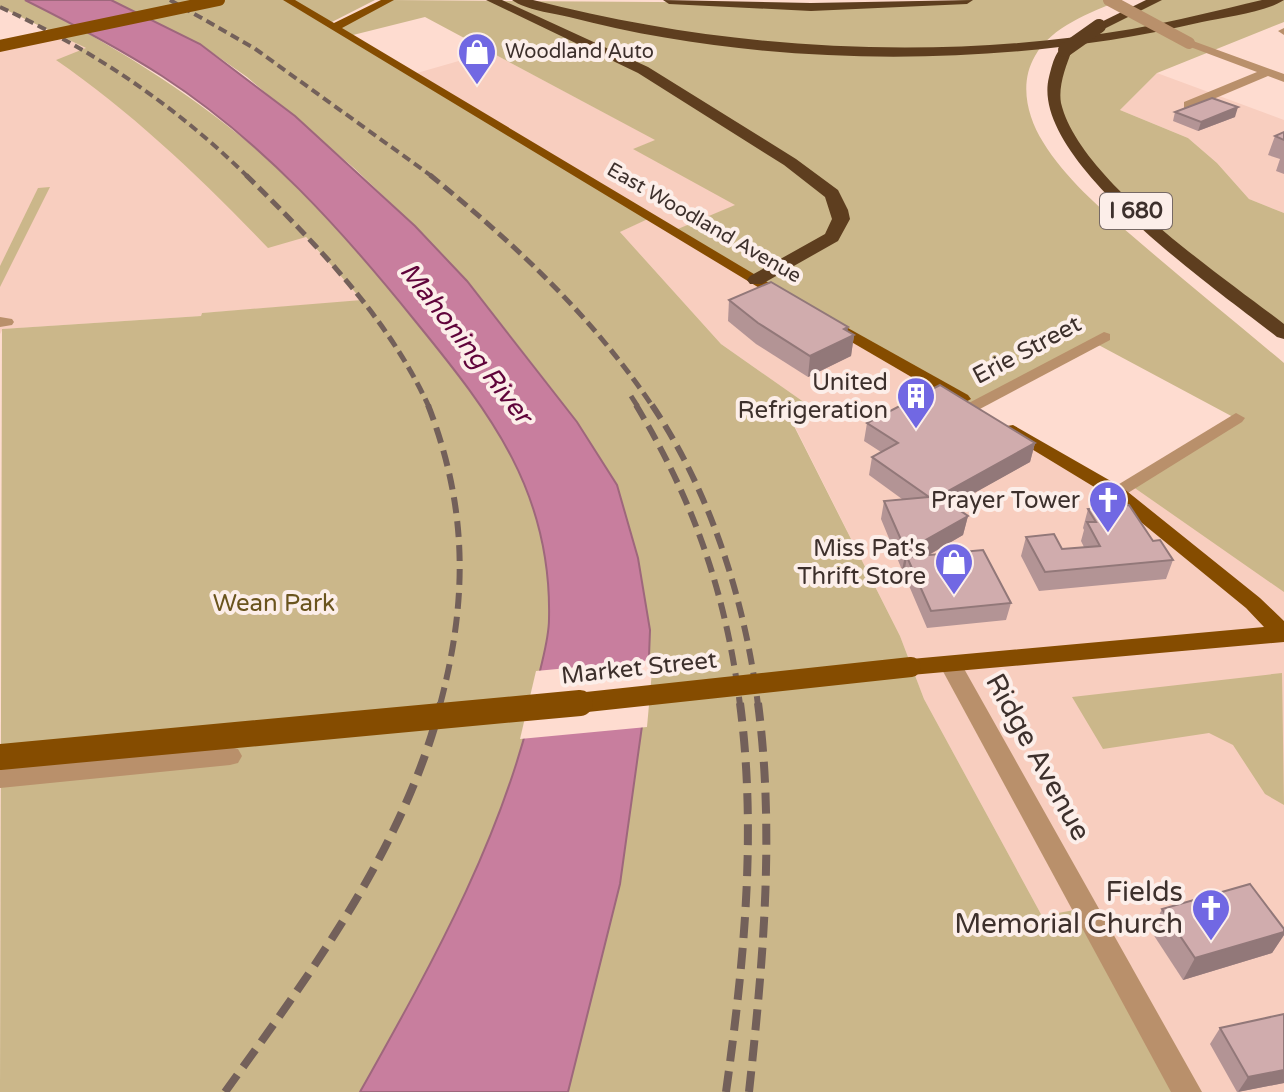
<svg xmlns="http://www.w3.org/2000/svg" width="1284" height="1092" font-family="'Varela Round',sans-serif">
<rect width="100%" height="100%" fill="#fedcd0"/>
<g fill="#f8cebf">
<polygon points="57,33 99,55 291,221 363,301 202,313 201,316 3,329 0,334 0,46"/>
<polygon points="490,52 656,140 634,149 736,205 674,231 1115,492 1284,454 1284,1092 1187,1092 1042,916 924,699 900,636 794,425 818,412 721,344 620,232 649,218 410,75"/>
<polygon points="1157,73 1284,120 1284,213 1249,199 1217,163 1188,138 1120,110"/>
</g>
<g fill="#cbb78a">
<path d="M0 0H25C146 61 256 135 347 237 370 263 390 291 412 317 490 412 552 490 549 619 549 639 542 660 538 680 509 827 433 962 360 1092H0L2 329 201 316 202 313 362 300 306 237 268 248C202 179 134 114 56 60L86 48 0 7Z"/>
<path d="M111 0H375L328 24 333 28 389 0 917 4 967 0H1120C1090 13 1052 26 1035 56 1019 83 1027 117 1043 142 1065 178 1099 207 1130 234 1181 278 1233 320 1284 363V592L1129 484 1235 418 1093 342 972 406 673 231 735 205 633 149 655 140 425 17 349 36 650 218 620 232 721 344 818 412 794 426 900 636 924 699 1042 916 1085 908 1187 1092H568L620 884 648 683 650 630 638 558 617 485 577 422 520 348 467 281 415 226 354 168 247 77 200 44Z"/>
<polygon points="1156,0 1284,0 1284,22 1157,73 1120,110 1188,138 1217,163 1249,199 1284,213 1284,333 1159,231 1074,148 1054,85 1065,50"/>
<polygon points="50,187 0,287 0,266 38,188"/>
<polygon points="1282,673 1284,805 1265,794 1233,745 1209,733 1103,749 1072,697"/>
</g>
<path fill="#c87e9e" stroke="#9e677c" stroke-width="2" d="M25 0H111L200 44 295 116 415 226 467 281 577 422 617 485 638 558 650 630 648 683 620 884 568 1092H360C433 962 509 827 538 680 542 660 549 639 549 619 552 493 492 415 416 322 342 230 262 141 162 76 119 48 71 23 25 0Z"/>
<polygon fill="#fedcd0" points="653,660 647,727 520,739 536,671"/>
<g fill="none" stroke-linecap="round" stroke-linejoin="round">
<g fill="#b9906b" fill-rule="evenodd">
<polygon points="1284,28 1284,35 1278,31"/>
<polygon points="1185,41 1193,41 1284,74 1284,82 1268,76 1192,108 1184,108 1184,102 1257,72 1185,45"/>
<polygon points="0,317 12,319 14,322 12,325 0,327"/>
<polygon points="1104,332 1110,334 1110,340 978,410 966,410 963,406"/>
<polygon points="1236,413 1245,418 1242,422 1123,496 1116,498 1106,492"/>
<polygon points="950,656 958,658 1202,1092 1171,1092 939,664 942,658"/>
<polygon points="230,747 238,749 242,756 238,763 230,765 0,788 0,768"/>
</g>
<g fill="#854c00" fill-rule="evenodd">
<polygon points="283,0 295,0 334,23 381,0 394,0 342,28 779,289 776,292 766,292"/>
<polygon points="830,318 968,395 971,399 962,404 956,403 824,326 824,320"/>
<polygon points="1013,425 1123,488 1260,598 1284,621 1284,642 911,675 903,673 900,667 903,661 911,659 1264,627 1246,608 1109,496 1007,434 1004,430 1007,426"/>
</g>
<g fill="#5e3e1f" fill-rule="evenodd">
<polygon points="486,0 502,0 648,67 796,159 838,190 848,210 850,219 838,241 762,284 750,284 747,280 750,276 825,234 832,219 825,197 784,165 638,73"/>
<path d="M512 0H533C727 50 934 62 1132 29 1176 21 1219 10 1262 0H1284C1266 12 1225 17 1202 22 1003 69 768 69 569 17 552 13 526 10 512 0Z"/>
<polygon points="663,0 811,3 973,0 967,4 811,11 669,4"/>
<polygon points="1146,0 1162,0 1104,29 1093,26"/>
<path d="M1065 46 1072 50C1066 66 1058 86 1061 103 1079 180 1222 276 1284 324V339L1277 337C1218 290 1028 160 1049 77 1052 66 1055 50 1065 46Z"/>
</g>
<g stroke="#73605a" stroke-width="4" stroke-dasharray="9 5" stroke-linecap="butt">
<polyline points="170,0 254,48 433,177"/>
<path d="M0 7C93 50 175 105 248 177"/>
</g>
<g stroke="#73605a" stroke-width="5" stroke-dasharray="12 6" stroke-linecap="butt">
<path d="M246 175C316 244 388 317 429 407"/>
<path d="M430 175C515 244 592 316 653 407"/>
<polyline points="631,396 638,407"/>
</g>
<g stroke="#73605a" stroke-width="6" stroke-dasharray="16 8" stroke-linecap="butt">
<path d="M428 405C468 508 468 599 440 705"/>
<path d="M636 405C694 501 726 594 740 705"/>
<path d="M652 405C711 493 745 601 758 705"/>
</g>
<g stroke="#73605a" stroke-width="8" stroke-dasharray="21 10" stroke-linecap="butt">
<path d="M225 1092C312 971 403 850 441 703"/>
<path d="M726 1092C744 962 757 834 740 703"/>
<path d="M749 1092C763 962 775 834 758 703"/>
</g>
<polyline stroke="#b9906b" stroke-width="12" points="1109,0 1189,43"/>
<polyline stroke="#854c00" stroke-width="12" points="0,46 219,0"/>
<polyline stroke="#854c00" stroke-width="20" points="559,705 911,667"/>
<polyline stroke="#854c00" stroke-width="26" points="0,757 580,703"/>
<polyline stroke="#5e3e1f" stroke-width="14" points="1065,50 1099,26"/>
</g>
<g fill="#b39495">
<polygon points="1175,112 1235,117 1198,131 1173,121"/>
<polygon points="1284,132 1284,174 1276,171 1280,159 1268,155 1275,136"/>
<polygon points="729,300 847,331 854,335 851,356 808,377 756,344 728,321"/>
<polygon points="867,423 1035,443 1030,462 952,505 968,516 963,535 929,555 1011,603 1006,620 927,628 904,574 905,568 902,570 881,519 884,501 902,499 869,475 872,457 881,452 864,441"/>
<polygon points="1088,509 1153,541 1173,560 1166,579 1039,591 1021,556 1026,537 1062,549 1084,547 1081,541 1084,530 1083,528"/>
<polygon points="1162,909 1284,929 1284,935 1272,953 1183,980 1151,931"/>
<polygon points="1220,1028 1284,1083 1237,1092 1210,1044"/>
</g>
<g fill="#927879">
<polygon points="1238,107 1235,117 1198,131 1201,122"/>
<polygon points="848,327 847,338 854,335 851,356 808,377 810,356"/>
<polygon points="1035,443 1030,462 935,515 939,496"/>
<polygon points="968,516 963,535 911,565 907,557 905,568 902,570 906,551"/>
<polygon points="1284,932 1284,935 1272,953 1183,980 1195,958"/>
<polygon points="1284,1070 1284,1083 1238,1092 1248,1077"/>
</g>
<g fill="#d0acad" stroke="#927879" stroke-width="2">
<polygon points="1212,98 1238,107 1201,122 1175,112"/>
<polygon points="1284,132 1284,140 1275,136"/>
<polygon points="771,282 848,327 844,329 854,335 810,356 758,323 729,300"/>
<polygon points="940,385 1035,443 939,496 968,516 906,551 884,501 929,497 872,457 898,443 867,423"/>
<polygon points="1129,505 1153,541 1160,540 1173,560 1045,572 1026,537 1054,534 1062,549 1100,546 1087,522 1096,522 1088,509"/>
<polygon points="983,550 1011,603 931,611 907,557"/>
<polygon points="1250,884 1284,929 1284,932 1195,958 1162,909"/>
<polygon points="1284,1014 1284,1070 1248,1077 1220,1028"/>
</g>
<defs>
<g id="shop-pin" transform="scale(2)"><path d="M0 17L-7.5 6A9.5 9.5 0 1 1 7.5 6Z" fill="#7168e3" stroke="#fceee9"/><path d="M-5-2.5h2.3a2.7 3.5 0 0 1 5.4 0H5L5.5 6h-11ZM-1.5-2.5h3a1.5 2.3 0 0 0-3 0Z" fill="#fff"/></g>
<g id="building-pin" transform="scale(2)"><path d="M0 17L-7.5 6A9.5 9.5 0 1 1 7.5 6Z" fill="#7168e3" stroke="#fceee9"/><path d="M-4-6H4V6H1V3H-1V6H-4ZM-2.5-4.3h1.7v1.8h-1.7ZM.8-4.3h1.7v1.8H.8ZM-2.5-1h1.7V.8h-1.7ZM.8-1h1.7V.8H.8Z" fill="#fff"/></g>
<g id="church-pin" transform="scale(2)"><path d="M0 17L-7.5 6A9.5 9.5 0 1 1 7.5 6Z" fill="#7168e3" stroke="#fceee9"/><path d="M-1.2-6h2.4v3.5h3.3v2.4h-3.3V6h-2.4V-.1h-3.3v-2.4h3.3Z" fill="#fff"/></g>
</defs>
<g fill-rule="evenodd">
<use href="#shop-pin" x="477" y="52"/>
<use href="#building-pin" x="916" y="396"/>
<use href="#church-pin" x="1108" y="500"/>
<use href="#shop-pin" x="954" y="562"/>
<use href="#church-pin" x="1211" y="908"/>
</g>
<g text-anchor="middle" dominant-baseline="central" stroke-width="8" stroke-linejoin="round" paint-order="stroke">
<g font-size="20" fill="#3d302c" stroke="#fceee9" text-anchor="start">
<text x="505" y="52">Woodland Auto</text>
</g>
<g font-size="20" fill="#3d302c" stroke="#fceee9">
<text transform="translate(704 223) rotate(30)">East Woodland Avenue</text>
</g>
<rect fill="#fceee9" stroke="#766965" stroke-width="2" x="1100" y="193" width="72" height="36" rx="6"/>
<g font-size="22" font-weight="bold" fill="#3d302c">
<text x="1136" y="211">I 680</text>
</g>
<g font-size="24" fill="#3d302c" stroke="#fceee9">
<text transform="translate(1027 350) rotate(-28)">Erie Street</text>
<text transform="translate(639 668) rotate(-6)">Market Street</text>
</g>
<g font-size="24" fill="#3d302c" stroke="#fceee9" text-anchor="end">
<text x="888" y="382">United<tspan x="888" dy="28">Refrigeration</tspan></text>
<text x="1080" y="500">Prayer Tower</text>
<text x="926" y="548">Miss Pat's<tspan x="926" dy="28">Thrift Store</tspan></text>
</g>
<g font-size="24" fill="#6a541d" stroke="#fceee9">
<text x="274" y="603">Wean Park</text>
</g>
<g font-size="26" font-style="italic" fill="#60043a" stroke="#fceee9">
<text transform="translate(466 343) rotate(52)">Mahoning River</text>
</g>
<g font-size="28" fill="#3d302c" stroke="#fceee9">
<text transform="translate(1038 757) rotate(61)">Ridge Avenue</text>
</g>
<g font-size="28" fill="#3d302c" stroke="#fceee9" text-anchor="end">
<text x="1183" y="892">Fields<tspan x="1183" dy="32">Memorial Church</tspan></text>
</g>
</g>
</svg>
